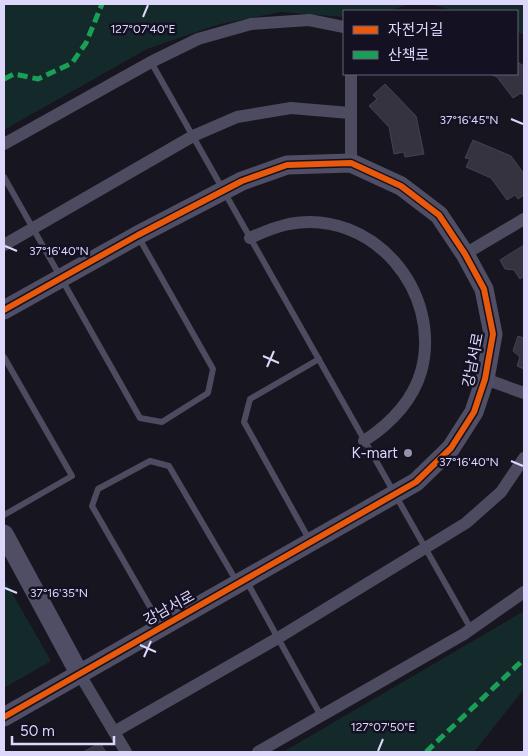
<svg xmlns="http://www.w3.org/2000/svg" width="528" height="756" font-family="Figtree,'Noto Sans KR',sans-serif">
<rect width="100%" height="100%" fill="#17151f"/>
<g fill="#14292a">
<polygon points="4,4 409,4 389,11 344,11 344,17 281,12 220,24 147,49 4,130"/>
<polygon points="428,4 524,4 524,35 517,32 517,11 456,11"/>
<polygon points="4,579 51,661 4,688"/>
<polygon points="524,611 524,689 474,752 283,752"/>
</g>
<g fill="#363341" stroke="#444152">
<polygon points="517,62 524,66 524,96 521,93 513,98 497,77 490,74 517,74"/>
<polygon points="385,84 416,116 424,154 405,157 404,152 394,154 389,127 369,106 377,99 373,95"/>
<polygon points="473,140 511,156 524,174 524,195 518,199 515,195 507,200 491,178 466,167 470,159 465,158"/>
<polygon points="524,245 524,276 520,279 514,270 505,269 500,260"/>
<polygon points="518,336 524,338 524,369 517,366 520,357 513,351"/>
<polygon points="100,743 106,752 83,752"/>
</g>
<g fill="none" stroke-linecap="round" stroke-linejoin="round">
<g stroke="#4d4b5f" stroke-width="6">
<polyline points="151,62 471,629"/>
<polyline points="4,177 140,418 162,422 208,393 213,369 139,238"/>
<polyline points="4,357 72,476 4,515"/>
<polyline points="310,541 244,422 250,399 319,359"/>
<polyline points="247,582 321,716"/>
<polyline points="161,626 92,506 98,489 150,461 169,466 237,582"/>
</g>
<g stroke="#4d4b5f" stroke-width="12">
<polyline points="4,144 151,62 198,39 251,24 309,20 344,27"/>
<polyline points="351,163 351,74"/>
<path d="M250 238C263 232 275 227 289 224 373 208 443 292 421 372 412 402 390 424 364 441"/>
<polyline points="4,245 193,136 237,117 291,108 350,113"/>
<polyline points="465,254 524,219"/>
<polyline points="485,379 524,393"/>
<polyline points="79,673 126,752"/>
<polyline points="114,732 278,638 466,523 501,492 524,458"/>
<polyline points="258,752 464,634 524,592"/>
</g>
<g stroke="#4f4e65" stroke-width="19">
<polyline points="4,310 138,235 242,181 287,165 351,163 401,186 439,215 465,254 484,289 493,334 485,379 474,412 451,448 416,482 4,717"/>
<polyline points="4,534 79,673"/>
</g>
<g stroke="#1a9f57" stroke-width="5" stroke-dasharray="10 5" stroke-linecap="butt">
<polyline points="4,79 14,74 38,79 72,63 86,43 102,4"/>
<polyline points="426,752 524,659"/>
</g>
<g stroke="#141123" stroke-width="9">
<polyline id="cycleway" points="4,310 138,235 242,181 287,165 351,163 401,186 439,215 465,254 484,289 493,334 485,379 474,412 451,448 416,482 4,717"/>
</g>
<use href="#cycleway" stroke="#e8590c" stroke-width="6"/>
</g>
<path fill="none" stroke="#dcd7fb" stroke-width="2" d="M143 17 148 5M511 119 523 124M5 246 17 251M263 356 279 363M267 367 274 351M511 461 523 466M5 588 17 593M140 645 156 652M144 657 151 641M378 751 383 739"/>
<circle fill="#9793ae" stroke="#141123" stroke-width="2" cx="408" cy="453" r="5"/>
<g text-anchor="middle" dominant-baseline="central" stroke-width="5" stroke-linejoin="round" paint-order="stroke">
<g font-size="15" fill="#dcd7fb" stroke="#141123">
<text transform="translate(473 360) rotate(-79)">강남서로</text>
<text transform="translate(169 608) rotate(-29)">강남서로</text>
</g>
<g font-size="15" fill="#dcd7fb" stroke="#141123" text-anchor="end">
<text x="398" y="453">K-mart</text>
</g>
</g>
<g font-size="12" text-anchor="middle" fill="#dcd7fb" stroke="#141123" stroke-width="5" stroke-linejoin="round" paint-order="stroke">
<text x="143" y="33">127°07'40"E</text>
<text x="469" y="124">37°16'45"N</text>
<text x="59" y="255">37°16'40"N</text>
<text x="469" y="466">37°16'40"N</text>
<text x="59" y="597">37°16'35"N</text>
<text x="383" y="731">127°07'50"E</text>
</g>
<rect width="528" height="756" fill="none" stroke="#dcd7fb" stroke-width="10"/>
<rect x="343" y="10" width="175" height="65" fill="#141123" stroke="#646079"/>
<rect x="353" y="26" width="25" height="8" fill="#e8590c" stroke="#646079"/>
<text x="388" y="35" font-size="15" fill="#dcd7fb">자전거길</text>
<rect x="353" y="51" width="25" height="8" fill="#1a9f57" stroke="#646079"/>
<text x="388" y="60" font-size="15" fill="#dcd7fb">산책로</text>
<path d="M12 736v8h102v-8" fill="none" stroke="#dcd7fb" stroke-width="2.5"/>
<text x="20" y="736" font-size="15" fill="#dcd7fb" stroke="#141123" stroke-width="4" paint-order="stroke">50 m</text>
</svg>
